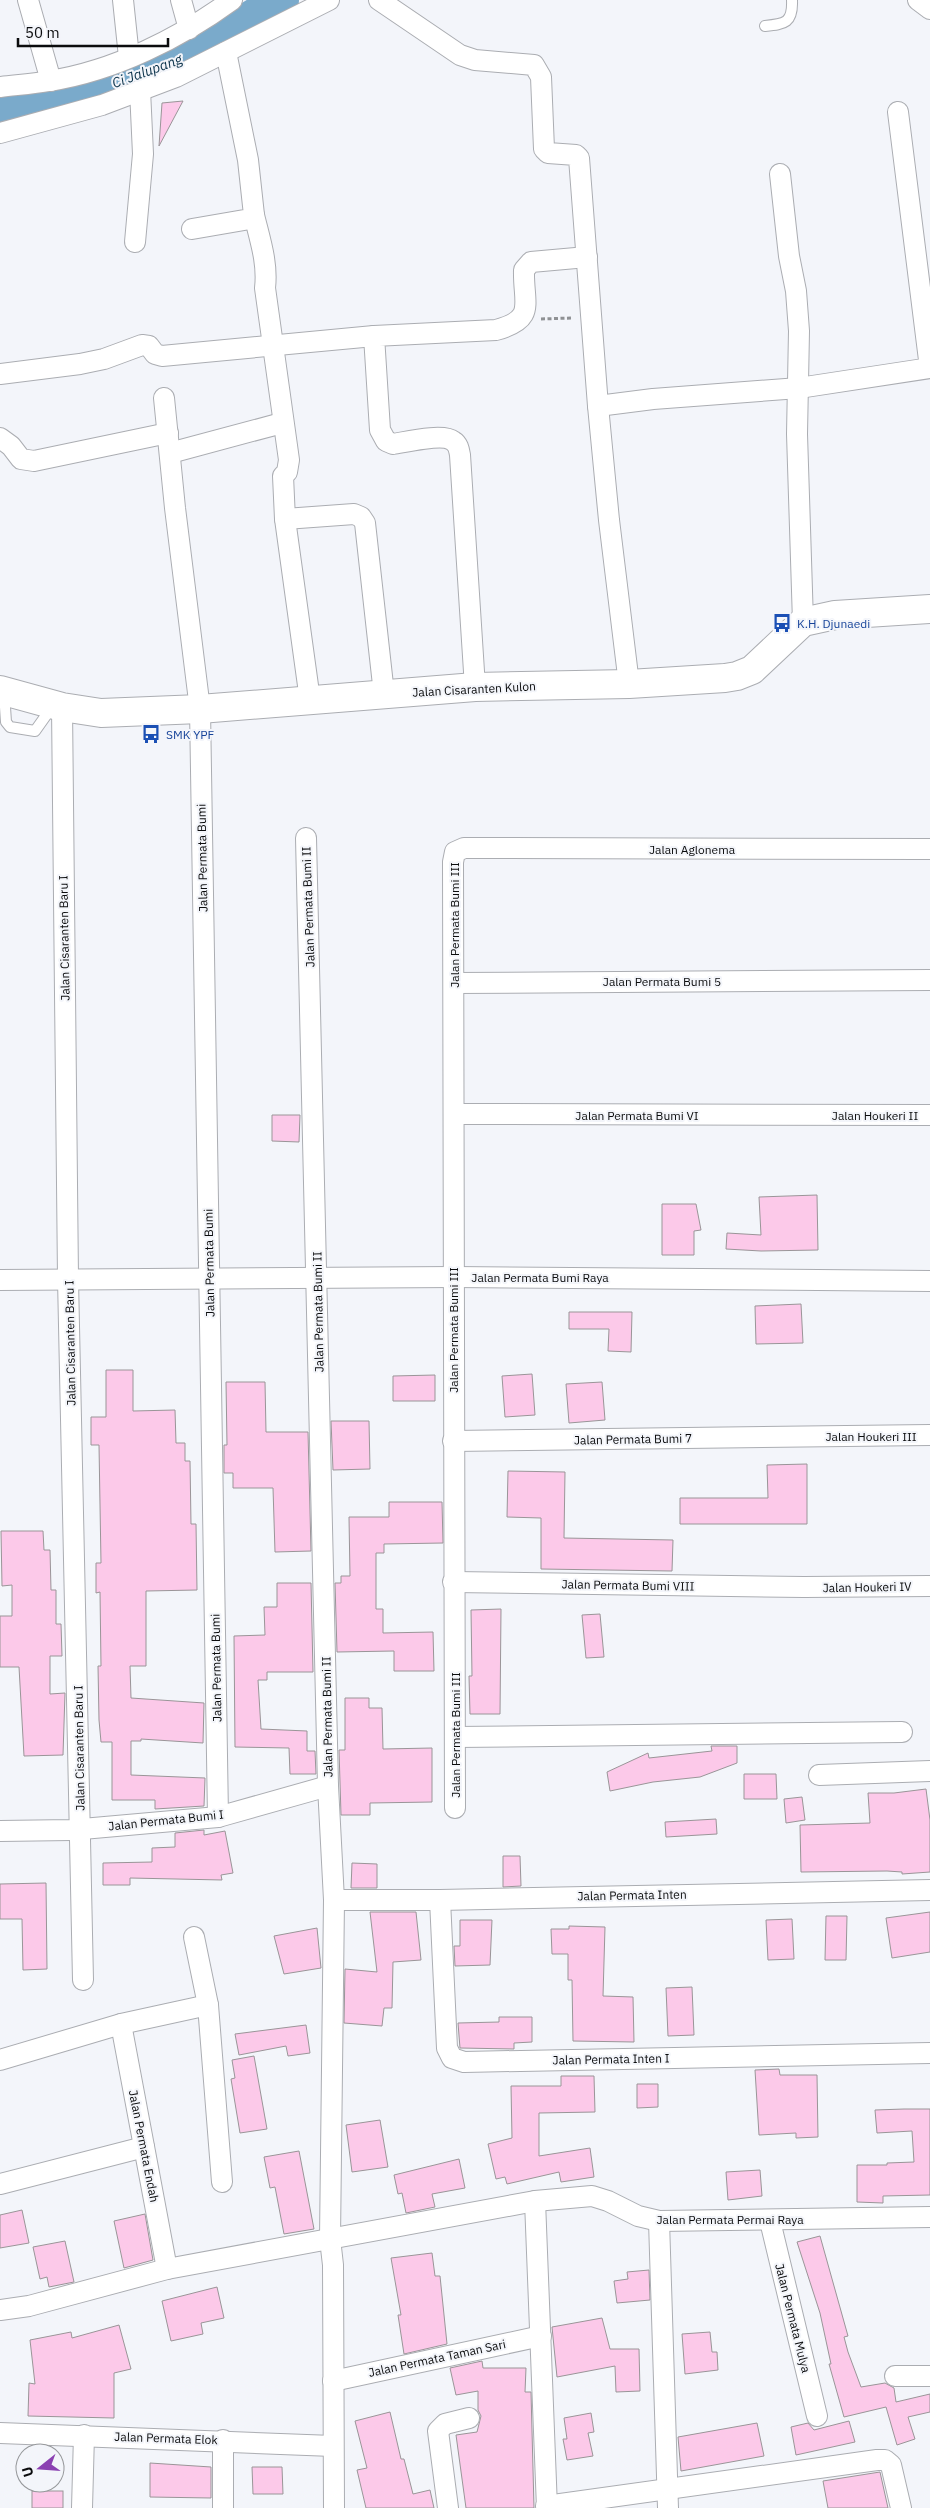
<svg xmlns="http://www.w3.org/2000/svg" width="930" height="2508" font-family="'IBM Plex Sans',sans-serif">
<rect width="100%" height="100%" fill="#f3f5fa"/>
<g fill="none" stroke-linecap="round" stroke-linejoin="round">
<polyline stroke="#7aaacb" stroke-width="36" points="0,109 125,81 195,53 281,0"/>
</g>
<g fill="#fcc9e9" stroke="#9a9598">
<polygon points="183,101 159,146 162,103"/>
<polygon points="272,1115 300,1115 299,1142 272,1141"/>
<polygon points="817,1195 818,1250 761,1251 726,1249 727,1233 761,1235 759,1197"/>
<polygon points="662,1204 696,1204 701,1230 694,1231 694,1255 662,1255"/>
<polygon points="801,1304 803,1343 756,1344 755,1306"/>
<polygon points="569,1312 632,1312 631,1352 608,1351 609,1329 569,1329"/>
<polygon points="106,1370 133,1370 133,1411 175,1410 176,1443 185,1443 185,1461 190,1461 191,1524 196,1524 197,1590 146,1591 146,1666 130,1666 131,1698 204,1703 203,1743 141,1739 141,1741 131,1741 131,1775 205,1778 204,1806 155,1809 155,1800 112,1800 112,1742 101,1742 99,1720 98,1666 101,1666 100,1592 96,1593 96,1563 101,1563 99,1445 91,1445 91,1417 106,1417"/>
<polygon points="532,1374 535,1415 505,1417 502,1376"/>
<polygon points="435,1375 435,1401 393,1401 393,1376"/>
<polygon points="226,1382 265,1382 266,1432 308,1432 311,1551 275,1552 273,1488 233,1488 233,1473 224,1473 224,1445 227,1445"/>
<polygon points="602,1382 605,1420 569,1423 566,1384"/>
<polygon points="331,1421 369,1421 370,1469 333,1470"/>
<polygon points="807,1464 807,1524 680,1524 680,1498 768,1498 767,1465"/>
<polygon points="508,1471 565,1472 564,1538 673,1540 672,1571 541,1569 541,1518 507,1517"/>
<polygon points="389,1502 442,1502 443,1543 384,1544 384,1553 376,1553 376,1609 383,1609 383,1633 433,1632 434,1671 394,1671 394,1651 337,1652 335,1583 341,1583 341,1576 350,1576 349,1517 389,1517"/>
<polygon points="1,1531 43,1531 44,1550 50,1550 51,1590 56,1590 56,1624 61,1624 62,1656 50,1656 50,1694 65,1693 63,1755 24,1756 19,1667 0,1667 0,1616 12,1616 12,1585 2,1586"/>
<polygon points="277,1583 311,1583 313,1672 267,1672 267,1680 258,1680 261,1729 307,1731 307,1751 315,1751 316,1774 290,1774 289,1748 235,1747 234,1636 265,1635 264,1607 277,1607"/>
<polygon points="501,1609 500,1714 470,1714 469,1676 472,1676 471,1610"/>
<polygon points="600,1614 604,1657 586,1658 582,1615"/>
<polygon points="345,1698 369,1698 369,1708 382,1708 383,1749 432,1748 432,1802 370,1803 370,1815 341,1815 339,1750 345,1750"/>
<polygon points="711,1746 737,1746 737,1763 700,1777 653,1782 610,1791 607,1772 648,1753 649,1758 712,1751"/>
<polygon points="744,1774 776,1774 777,1799 744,1799"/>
<polygon points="926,1789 930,1820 930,1872 902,1874 902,1872 887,1871 801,1872 800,1825 870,1823 868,1793 894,1793"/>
<polygon points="802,1797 805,1820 786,1823 784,1799"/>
<polygon points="716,1819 717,1834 666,1837 665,1822"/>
<polygon points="204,1830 204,1835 225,1831 233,1873 221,1875 222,1880 130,1878 130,1885 103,1885 103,1863 152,1862 152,1848 175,1847 175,1833"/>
<polygon points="503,1856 520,1856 521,1886 503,1887"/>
<polygon points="352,1863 377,1864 377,1888 351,1888"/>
<polygon points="46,1883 47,1969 23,1970 22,1919 0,1919 0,1884"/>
<polygon points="370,1912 416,1912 421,1960 393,1962 392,2008 384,2008 382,2026 344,2023 345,1969 377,1972"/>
<polygon points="930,1912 930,1952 892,1958 886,1918"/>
<polygon points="826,1916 847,1916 846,1960 825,1960"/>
<polygon points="792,1919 794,1959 768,1960 766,1920"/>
<polygon points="460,1920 492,1920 490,1965 455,1966 454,1946 460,1946"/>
<polygon points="569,1926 605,1927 603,1996 633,1997 634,2042 573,2041 572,1980 568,1980 568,1954 552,1954 551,1929 569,1929"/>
<polygon points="317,1928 321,1968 284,1974 274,1936"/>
<polygon points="692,1987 694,2035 668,2036 666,1988"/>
<polygon points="499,2017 532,2017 532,2042 514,2043 514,2049 460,2048 458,2023 499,2022"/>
<polygon points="306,2025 310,2053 288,2056 286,2046 239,2055 235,2034"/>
<polygon points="254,2056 267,2129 240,2133 231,2079 235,2078 232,2060"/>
<polygon points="779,2069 780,2075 817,2075 818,2137 796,2138 796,2133 759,2135 755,2070"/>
<polygon points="561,2076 594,2076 595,2112 539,2113 539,2156 590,2148 594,2177 561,2182 559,2172 507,2184 505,2177 496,2179 488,2144 512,2138 511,2086 561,2086"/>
<polygon points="637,2084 658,2084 658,2107 637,2108"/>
<polygon points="904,2109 930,2109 930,2195 883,2196 883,2203 857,2202 857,2165 887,2165 887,2163 914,2162 912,2131 877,2133 875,2110"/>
<polygon points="380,2120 388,2167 352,2172 346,2125"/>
<polygon points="299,2151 314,2229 284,2234 275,2187 270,2188 264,2157"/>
<polygon points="459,2159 465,2188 432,2194 435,2207 406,2213 402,2193 398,2194 394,2175"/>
<polygon points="760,2170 762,2196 728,2200 726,2172"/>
<polygon points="22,2210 29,2243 0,2248 0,2215"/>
<polygon points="145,2214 153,2260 124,2268 114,2221"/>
<polygon points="820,2236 848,2336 844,2337 848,2352 861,2387 885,2383 894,2388 896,2402 930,2394 930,2412 908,2417 915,2439 897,2445 886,2407 844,2417 829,2364 831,2364 820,2313 797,2242"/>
<polygon points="65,2241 74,2282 49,2287 47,2277 40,2279 33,2247"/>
<polygon points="432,2253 435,2276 440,2276 447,2344 404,2354 398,2315 401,2315 391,2258"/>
<polygon points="649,2270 650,2300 617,2303 614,2281 628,2279 627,2272"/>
<polygon points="217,2287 224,2318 201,2323 203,2334 171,2341 162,2301"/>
<polygon points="602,2318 610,2349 639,2349 640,2391 616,2392 615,2366 557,2377 552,2327"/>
<polygon points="119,2325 131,2369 114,2373 114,2418 28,2416 29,2383 35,2384 30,2340 71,2332 72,2338"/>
<polygon points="710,2332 712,2352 717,2352 718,2370 685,2374 682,2334"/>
<polygon points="482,2361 483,2368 526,2368 525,2392 531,2392 534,2508 466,2508 456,2435 477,2432 481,2416 478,2410 478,2391 456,2395 450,2368"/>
<polygon points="390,2412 401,2459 404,2459 413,2494 430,2490 434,2508 366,2508 357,2470 367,2468 355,2421"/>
<polygon points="591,2413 594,2432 588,2433 593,2456 567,2460 563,2439 567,2439 564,2418"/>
<polygon points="849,2421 855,2442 796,2455 791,2427 808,2423 814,2430"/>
<polygon points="757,2423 764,2456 681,2471 678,2437"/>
<polygon points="150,2463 211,2467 211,2498 150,2497"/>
<polygon points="252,2467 282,2467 283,2494 253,2494"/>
<polygon points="880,2472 888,2508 828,2508 823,2481"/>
<rect x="32" y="2491" width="31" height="17"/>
</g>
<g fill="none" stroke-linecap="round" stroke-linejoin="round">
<g stroke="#abadb2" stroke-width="12">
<g id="service">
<path d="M765 26C785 24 793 23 792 0"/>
<polyline points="4,692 6,722 10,727 35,731 52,707"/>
</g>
</g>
<g stroke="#abadb2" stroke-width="22">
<g id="minor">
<polyline points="28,0 51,81"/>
<polyline points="123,0 129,57"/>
<polyline points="181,0 189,29"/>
<polyline points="379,0 460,55 475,60 534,65 541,77 544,149 548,153 576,155 579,158 598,406 609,520 629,684"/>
<polyline points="918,0 930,9"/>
<path d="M0 87C16 85 33 84 49 81 114 71 180 38 232 0"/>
<polyline points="0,133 102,105 176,77 329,0"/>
<polyline points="780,174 789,256 796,291 799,331 797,434 803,622"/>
<path d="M254 215C260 240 268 263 265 288L289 460 287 472 283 476 285 519 310 700"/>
<polyline points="192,229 250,219 254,215 248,160 226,52"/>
<polyline points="135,242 143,154 140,90"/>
<polyline points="0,374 80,364 104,359 142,345 149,346 155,354 162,356 374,336"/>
<polyline points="164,398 175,508 200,709 218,1817"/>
<polyline points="598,406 653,399 799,388 930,368 898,112"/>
<polyline points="0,438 11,446 21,459 34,461 168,433"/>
<polyline points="170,453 282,423"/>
<polyline points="285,519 354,514 361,517 365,523 384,694"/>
<path d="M475 687 460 455C459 449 458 444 453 441 443 433 406 442 393 444L386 441 380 430 374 336 496 330C537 319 523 304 524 270L531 262 587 257"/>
<polyline points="62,707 68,1279 83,1980"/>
<polyline points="306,838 328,1786 334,1900 330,2239 333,2265 334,2508"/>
<polyline points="454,983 930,980"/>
<polyline points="454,1114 930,1115"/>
<polyline points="0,1280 454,1277 930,1281"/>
<polyline points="453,1441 930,1435"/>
<polyline points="453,1582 804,1587 930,1586"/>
<polyline points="456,1737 902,1732"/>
<polyline points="819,1775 930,1771"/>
<polyline points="455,1808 453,862 455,852 464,848 930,849"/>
<polyline points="0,1831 71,1830 218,1817 328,1786"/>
<polyline points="334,1900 440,1900 930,1890"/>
<polyline points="440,1900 447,2048 452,2058 464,2062 930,2053"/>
<polyline points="194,1937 208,2005"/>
<polyline points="121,2024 167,2269"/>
<polyline points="0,2060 121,2024 208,2005 222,2182"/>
<polyline points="0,2184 144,2147"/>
<polyline points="535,2201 547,2508"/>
<polyline points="659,2221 668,2508"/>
<polyline points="770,2221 817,2416"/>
<polyline points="0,2310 29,2306 167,2269 535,2201 592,2196 608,2201 638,2216 659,2221 930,2217"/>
<polyline points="895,2376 930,2376"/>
<polyline points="333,2381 541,2336"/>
<polyline points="0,2433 333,2446"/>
<polyline points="223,2440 223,2508"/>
<polyline points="546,2506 877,2460 885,2460 891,2465 901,2508"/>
<polyline points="82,2508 84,2435"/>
<polyline points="448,2508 438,2431 445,2424 469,2418"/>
</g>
</g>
<g stroke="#abadb2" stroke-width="30">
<polyline id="secondary" points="0,690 62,707 101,713 200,709 475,687 629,684 725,678 737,676 752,670 803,622 835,615 930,609"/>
</g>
<polyline stroke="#8f9194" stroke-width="3" stroke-dasharray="4 2.5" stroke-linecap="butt" points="541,319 572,318"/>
<use href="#service" stroke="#fff" stroke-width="10"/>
<use href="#minor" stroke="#fff" stroke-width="20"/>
<use href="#secondary" stroke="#fff" stroke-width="28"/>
</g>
<defs>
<g id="bus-bare" transform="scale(1.5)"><path d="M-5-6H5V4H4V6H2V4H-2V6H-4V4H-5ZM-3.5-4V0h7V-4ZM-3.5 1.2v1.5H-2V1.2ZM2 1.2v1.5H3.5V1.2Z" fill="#1a4fb4" stroke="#f3f5fa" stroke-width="2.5" paint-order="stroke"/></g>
</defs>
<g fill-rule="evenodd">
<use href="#bus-bare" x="782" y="623"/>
<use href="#bus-bare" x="151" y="734"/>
</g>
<g text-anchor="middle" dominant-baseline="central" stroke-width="4" stroke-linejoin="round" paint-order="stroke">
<g font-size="12" fill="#164399" stroke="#f3f5fa" text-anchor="start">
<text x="797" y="623">K.H. Djunaedi</text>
<text x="166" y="734">SMK YPF</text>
</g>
<g font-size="12" fill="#0b0c0d" stroke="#f3f5fa">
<text transform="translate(474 689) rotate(-3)">Jalan Cisaranten Kulon</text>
<text x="692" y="849">Jalan Aglonema</text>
<text transform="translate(202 858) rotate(-91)">Jalan Permata Bumi</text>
<text transform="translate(308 907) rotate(-92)">Jalan Permata Bumi II</text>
<text transform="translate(454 925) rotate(-90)">Jalan Permata Bumi III</text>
<text transform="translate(64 938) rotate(-91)">Jalan Cisaranten Baru I</text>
<text x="662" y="981">Jalan Permata Bumi 5</text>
<text x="637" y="1115">Jalan Permata Bumi VI</text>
<text x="875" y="1115">Jalan Houkeri II</text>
<text transform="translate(209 1263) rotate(-91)">Jalan Permata Bumi</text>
<text x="540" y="1277">Jalan Permata Bumi Raya</text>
<text transform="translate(318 1312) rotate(-91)">Jalan Permata Bumi II</text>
<text transform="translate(453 1330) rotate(-90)">Jalan Permata Bumi III</text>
<text transform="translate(70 1343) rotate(-91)">Jalan Cisaranten Baru I</text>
<text x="871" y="1436">Jalan Houkeri III</text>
<text transform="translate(633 1439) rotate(-1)">Jalan Permata Bumi 7</text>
<text transform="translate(628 1585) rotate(1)">Jalan Permata Bumi VIII</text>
<text transform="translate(867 1587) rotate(-1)">Jalan Houkeri IV</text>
<text transform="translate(216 1668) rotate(-91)">Jalan Permata Bumi</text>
<text transform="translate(327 1717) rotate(-91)">Jalan Permata Bumi II</text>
<text transform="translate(455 1735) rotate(-90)">Jalan Permata Bumi III</text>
<text transform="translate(79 1748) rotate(-91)">Jalan Cisaranten Baru I</text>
<text transform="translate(166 1820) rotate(-6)">Jalan Permata Bumi I</text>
<text transform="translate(632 1895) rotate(-1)">Jalan Permata Inten</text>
<text transform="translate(611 2059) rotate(-1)">Jalan Permata Inten I</text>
<text transform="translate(144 2146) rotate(79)">Jalan Permata Endah</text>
<text x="730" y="2219">Jalan Permata Permai Raya</text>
<text transform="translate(793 2318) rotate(76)">Jalan Permata Mulya</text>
<text transform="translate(437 2358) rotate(-12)">Jalan Permata Taman Sari</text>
<text transform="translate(166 2438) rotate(2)">Jalan Permata Elok</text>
</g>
<g font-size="14" font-style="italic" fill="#093149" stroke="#f3f5fa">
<text transform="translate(147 71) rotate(-20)">Ci Jalupang</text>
</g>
</g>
<g transform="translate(40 2468) rotate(253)"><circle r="24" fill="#f3f5fa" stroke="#96989b"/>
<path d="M0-4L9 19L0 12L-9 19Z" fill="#8b41b2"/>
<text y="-8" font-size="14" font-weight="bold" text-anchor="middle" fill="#0b0c0d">U</text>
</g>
<path d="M18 38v8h150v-8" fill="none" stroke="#0b0c0d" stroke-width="2.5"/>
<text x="25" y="38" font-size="15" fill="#0b0c0d" stroke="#f3f5fa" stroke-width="4" paint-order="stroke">50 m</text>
</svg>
